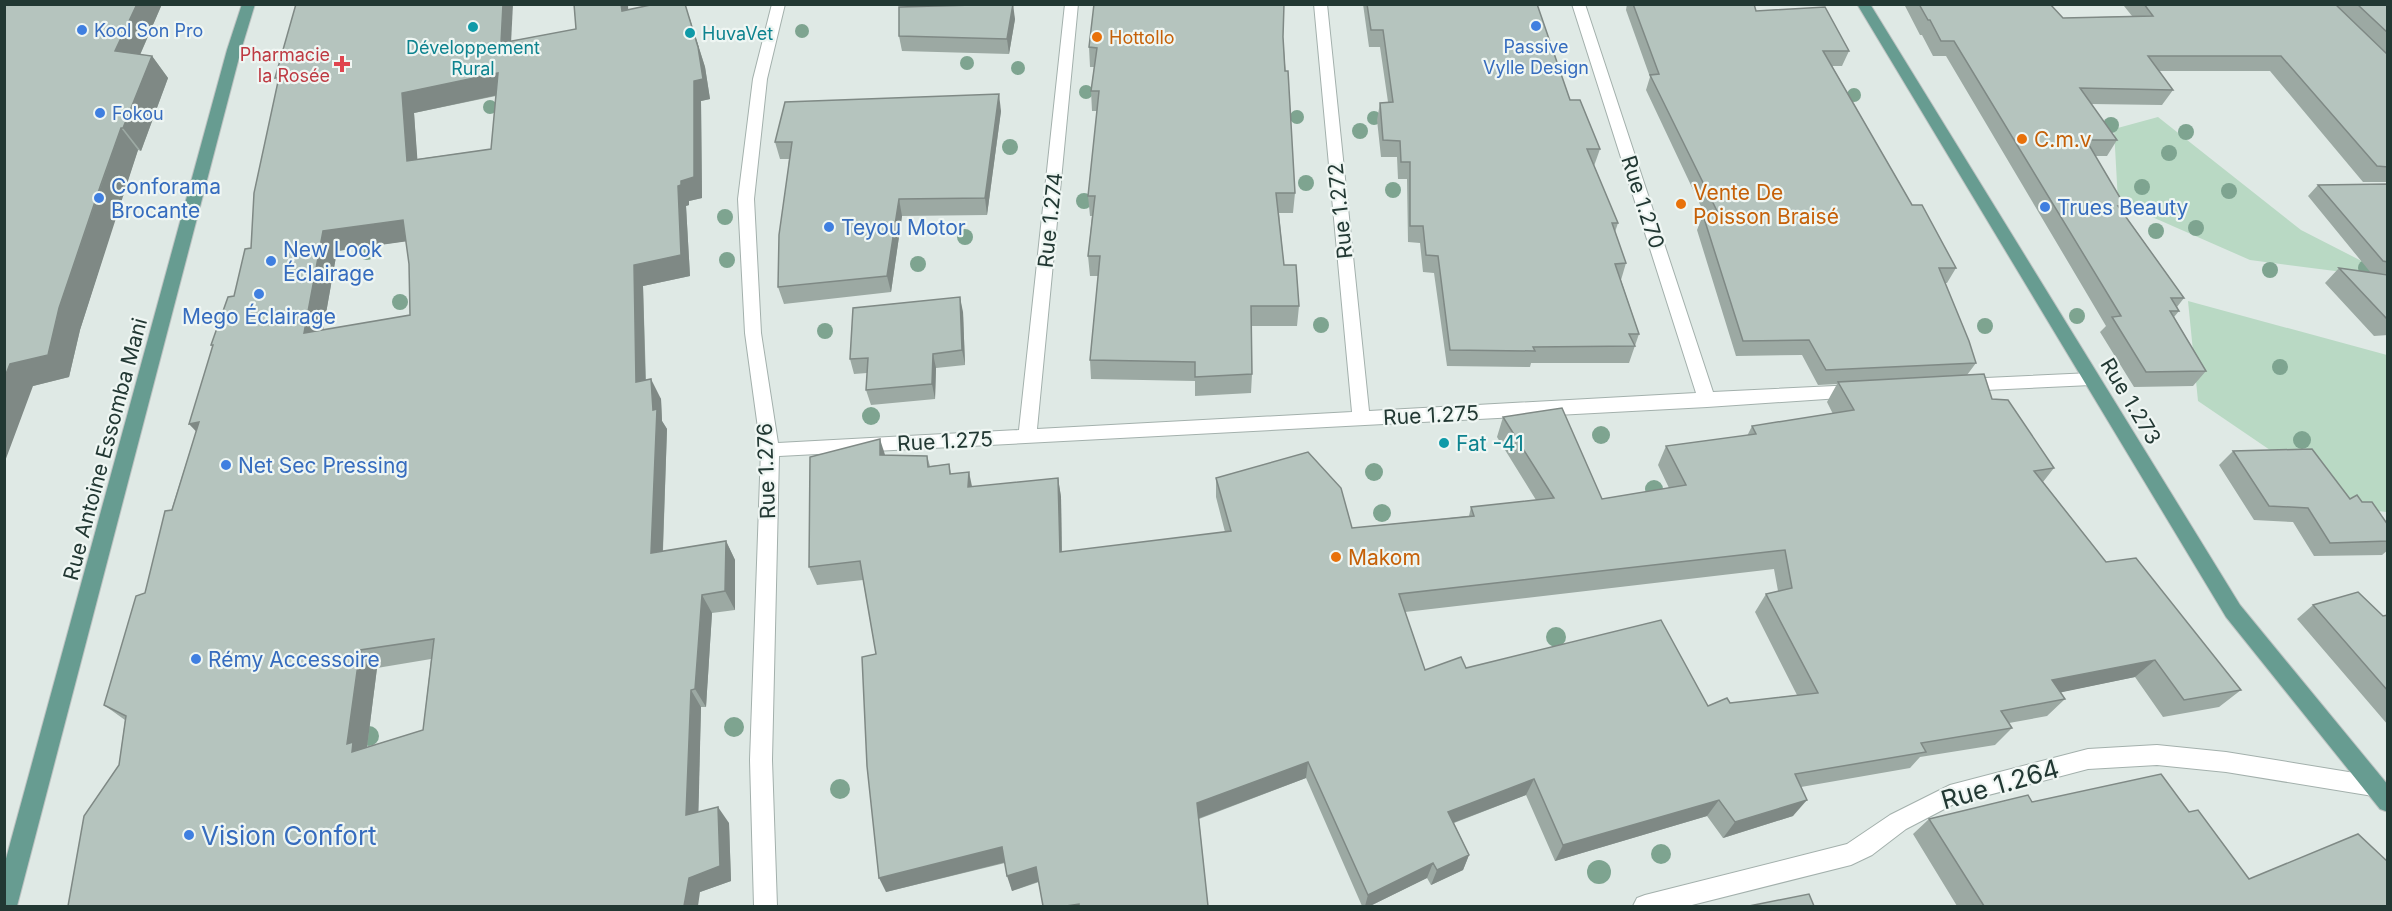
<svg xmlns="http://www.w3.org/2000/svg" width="2392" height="911" font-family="Inter,sans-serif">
<rect width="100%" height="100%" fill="#dfe9e5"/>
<g fill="#b9d9c4">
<polygon points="2158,117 2301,230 2387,274 2387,283 2382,277 2250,260 2118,202 2114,129"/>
<polygon points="2188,301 2387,355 2387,512 2357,509 2198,401"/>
</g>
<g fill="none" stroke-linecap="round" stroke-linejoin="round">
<g stroke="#a3b0ac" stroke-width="2">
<g id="minor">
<polygon points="772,4 785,4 767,79 754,199 761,333 778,443 1019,430 1065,4 1078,4 1037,429 1352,412 1314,4 1327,4 1369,411 1696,393 1572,4 1585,4 1713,392 1855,385 1861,386 1864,391 1861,396 1855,397 1707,407 779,456 772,760 777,906 754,906 750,760 761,450 745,333 738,199 753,79"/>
<polygon points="2091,373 2097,375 2100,379 2097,383 2091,385 1964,391 1958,390 1955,385 1958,380 1964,379"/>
<polygon points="2157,745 2226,752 2373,776 2381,779 2384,786 2381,793 2373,796 2226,772 2157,765 2088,769 1954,804 1906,829 1872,855 1851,865 1688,906 1633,906 1637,898 1645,895 1847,844 1890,815 1950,785 2088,749"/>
</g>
</g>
<g stroke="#bdc3c2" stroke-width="2">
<g id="major">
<polygon points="242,4 255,4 241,50 17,906 4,906 4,866 227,50"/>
<polygon points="1857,4 1870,4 2240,605 2388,785 2388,812 2380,809 2226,617"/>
</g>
</g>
<use href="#minor" fill="#fff" fill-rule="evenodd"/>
<use href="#major" fill="#679c91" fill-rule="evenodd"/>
</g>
<g fill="#7ea490">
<circle cx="802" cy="31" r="7"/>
<circle cx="967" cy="63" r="7"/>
<circle cx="1018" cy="68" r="7"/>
<circle cx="1086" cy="92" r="7"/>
<circle cx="1854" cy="95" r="7"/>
<circle cx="490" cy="107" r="7"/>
<circle cx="1297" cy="117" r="7"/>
<circle cx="1374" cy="118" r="7"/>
<circle cx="2111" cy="125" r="8"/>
<circle cx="1360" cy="131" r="8"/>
<circle cx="2186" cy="132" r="8"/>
<circle cx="1010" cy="147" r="8"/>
<circle cx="2169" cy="153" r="8"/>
<circle cx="1306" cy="183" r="8"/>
<circle cx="2142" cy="187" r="8"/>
<circle cx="1393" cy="190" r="8"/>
<circle cx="2229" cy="191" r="8"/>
<circle cx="1084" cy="201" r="8"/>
<circle cx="725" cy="217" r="8"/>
<circle cx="2196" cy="228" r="8"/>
<circle cx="2156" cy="231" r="8"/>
<circle cx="965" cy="237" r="8"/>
<circle cx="367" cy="252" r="8"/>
<circle cx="727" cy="260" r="8"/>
<circle cx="918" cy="264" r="8"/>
<circle cx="2366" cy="268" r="8"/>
<circle cx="2270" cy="270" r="8"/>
<circle cx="400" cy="302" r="8"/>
<circle cx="2077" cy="316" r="8"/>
<circle cx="1321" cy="325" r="8"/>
<circle cx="1985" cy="326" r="8"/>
<circle cx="825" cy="331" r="8"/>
<circle cx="2280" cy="367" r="8"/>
<circle cx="871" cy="416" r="9"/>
<circle cx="1601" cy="435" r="9"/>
<circle cx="2302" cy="440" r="9"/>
<circle cx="1374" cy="472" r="9"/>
<circle cx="1654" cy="489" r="9"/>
<circle cx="1382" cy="513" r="9"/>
<circle cx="1556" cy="637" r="10"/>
<circle cx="734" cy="727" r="10"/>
<circle cx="369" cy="736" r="10"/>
<circle cx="840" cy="789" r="10"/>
<circle cx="1661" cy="854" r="10"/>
<circle cx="1599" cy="872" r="12"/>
</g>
<g fill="#9ca9a3" fill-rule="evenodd">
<polygon points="4,4 162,4 140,55 152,56 168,78 141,151 138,150 118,209 80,330 69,377 33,386"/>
<path d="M574 4H628V9L690 19 705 67 710 99 701 101 702 198 689 201V205L686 206 690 276 643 286 646 380 661 399 662 421 667 429 663 551 726 541 735 560V610L712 613 706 707H701L698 812 729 823 731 881 700 892 119 765 125 720 104 705 145 593 196 432 213 348 211 345 234 296 251 248 278 82 275 78 511 41 576 29ZM496 96 491 149 417 159 414 113ZM406 241 409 264 410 315 323 330 337 251ZM431 659 423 730 367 747 377 668Z"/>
<polygon points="1363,4 1537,4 1570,100 1600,149 1594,166 1618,223 1615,232 1626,263 1621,280 1639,334 1629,363 1531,363 1530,367 1447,366 1434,273 1423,272 1420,243 1408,242 1407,179 1398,179 1397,157 1381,157 1377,120 1380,103 1388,102 1380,47 1369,47"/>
<path d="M1627 4H1754L1756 11 1849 51 1842 66H1832L1912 205 1956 268 1947 283H1945L1976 363 1967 375 1992 399 2054 468 2043 482 2106 562 2241 690 2219 707 2163 717 2135 677 2061 692 2065 699 2047 716 2009 723 2012 728 1995 745 1920 757 1910 768 1801 787 1793 816 1723 838 1707 816 1555 861 1526 795 1454 823 1469 855 1463 870 1431 885 1427 878 1370 906H1362L1306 778 1199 819 1208 906H1043L1039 882 1012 891 1005 863 886 892 876 654 863 580 817 585 809 567 885 455 927 456 930 466 949 464 951 474 972 487 1058 478 1061 497 1062 552 1225 532 1216 497V478L1352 528 1469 516 1471 507 1536 500 1497 437 1503 417 1602 499 1669 488 1658 465 1666 446 1747 436 1752 426 1833 414 1827 402 1837 384 1818 385 1802 355 1736 356 1697 230 1703 215H1705L1646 90 1650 77 1626 10ZM1774 569 1778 591 1766 594 1755 612 1797 695 1708 706 1466 668 1425 670 1405 612Z"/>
<polygon points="1904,4 2050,4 2063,18 2132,16 2124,6 2125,4 2388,4 2388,182 2363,182 2270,71 2159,71 2173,90 2162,105 2091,104 2117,140 2107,156 2095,156 2125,206 2122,211 2184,298 2177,307 2179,311 2174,317 2206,371 2193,386 2134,387 2100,332 2106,326 1946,56 1933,56 1922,35 1920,35"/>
<polygon points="1015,19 1009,54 902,51 899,36"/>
<polygon points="1283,37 1295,193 1293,213 1279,213 1284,265 1299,306 1297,326 1252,326 1252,374 1251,393 1195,396 1195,381 1091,379 1090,360 1098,276 1090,276 1088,256 1092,216 1090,216 1088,196 1097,111 1092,111 1091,91 1094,67 1090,67 1089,47"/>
<polygon points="1001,111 987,215 902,216 891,292 784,304 778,287 789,159 780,159 775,142"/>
<polygon points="2388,184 2388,274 2377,273 2388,275 2388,335 2374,336 2325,283 2339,268 2371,273 2308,196 2318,185"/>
<polygon points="963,312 965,365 936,368 935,399 871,405 866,390 867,373 854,374 850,359"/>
<polygon points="2233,451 2350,499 2362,502 2388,525 2388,550 2382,555 2314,556 2293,522 2254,520 2219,465"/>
<polygon points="2313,605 2383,616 2388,615 2388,725 2297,619"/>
<polygon points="2032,802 2189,812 2249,879 2388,906 1957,906 1913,834 1929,819"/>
</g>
<g fill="#7f8985">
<polygon points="137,4 162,4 132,73 115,51"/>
<polygon points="503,4 513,4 510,63 501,43"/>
<polygon points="621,4 628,4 629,31 622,11"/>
<polygon points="685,4 705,67 710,99 701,101 702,198 689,201 689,205 686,206 690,276 643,286 646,401 636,382 634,265 681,181"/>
<polygon points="1013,4 1015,19 1009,54 1007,39"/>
<polygon points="152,56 168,78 141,151 123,128"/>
<polygon points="498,73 507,93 414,113 419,181 407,161 402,93"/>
<polygon points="999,94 1001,111 987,215 985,198"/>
<polygon points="121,128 138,150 80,330 69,377 33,386 4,464 4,379 10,364 59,308"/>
<polygon points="899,199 902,216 891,292 887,276"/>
<polygon points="403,220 416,240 337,251 319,353 304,333 323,231"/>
<polygon points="960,297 963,312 965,365 962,350"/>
<polygon points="933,354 936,368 935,399 932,384"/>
<polygon points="651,379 661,399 662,421 667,429 662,571 651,553 653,410"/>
<polygon points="199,422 207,443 189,424"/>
<polygon points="880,439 886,458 880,455"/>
<polygon points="969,472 973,491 968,487"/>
<polygon points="1058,478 1061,497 1062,571 1060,552"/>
<polygon points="726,541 735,560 735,610 725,591"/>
<polygon points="702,595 712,613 706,707 695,689"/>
<polygon points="360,650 377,668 366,755 352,752 347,744"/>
<polygon points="2155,660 2135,677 2034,698 2052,680"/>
<polygon points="691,690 701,707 698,831 686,815"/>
<polygon points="1308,762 1306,778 1197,819 1197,803"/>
<polygon points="1534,779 1526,795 1442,827 1448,812"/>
<polygon points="1719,800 1707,816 1555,861 1563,845"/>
<polygon points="1807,800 1793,816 1723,838 1735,822"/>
<polygon points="718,807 729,823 731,881 700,892 698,906 684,906 689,878"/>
<polygon points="1002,847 1006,862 886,892 879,878"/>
<polygon points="1469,855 1463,870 1431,885 1437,870"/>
<polygon points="1433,863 1427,878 1370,906 1365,906 1368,895"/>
<polygon points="1036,867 1040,881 1012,891 1007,876"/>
</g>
<g fill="#b5c4be" stroke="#7f8985" stroke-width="1.5" fill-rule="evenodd">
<polygon points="4,4 137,4 115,51 152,56 123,128 121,128 100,187 59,308 48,355 10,364 4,379"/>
<path d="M296 4H503L501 43 576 29 574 4H621L622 11 655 4H685L698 47 703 79 694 81V177L681 181V185L678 186 681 255 634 265 636 382 651 379 653 410 657 409 651 553 726 541 725 591 702 595 695 689 691 690 686 815 718 807 720 866 689 878 684 906H68L84 816 119 765 126 716 104 705 136 596 145 593 165 511 172 510 199 422 189 424 213 345H211L228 297 234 296 245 249 251 248 254 193 279 77 275 78ZM498 73 491 149 407 161 402 93ZM403 220 409 264 410 315 304 333 323 231ZM434 639 423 730 352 752 353 742 347 744 360 650Z"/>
<polygon points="1013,4 1007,39 899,36 899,7"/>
<polygon points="1094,4 1284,4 1283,37 1285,71 1288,71 1295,193 1276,193 1284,265 1296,265 1299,306 1251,306 1252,374 1195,377 1195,362 1090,360 1100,256 1088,256 1095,196 1088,196 1099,91 1091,91 1097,48 1089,47"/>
<polygon points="1367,4 1537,4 1570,100 1580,100 1600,149 1587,149 1618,223 1612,223 1626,263 1615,264 1639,334 1629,334 1635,346 1533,347 1535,351 1450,350 1438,256 1426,255 1423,226 1410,226 1410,162 1401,162 1400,141 1383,140 1380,103 1393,102 1383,30 1371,30"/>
<polygon points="1633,4 1754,4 1756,11 1825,7 1849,51 1823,51 1912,205 1922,205 1956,268 1939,268 1969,341 1976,363 1826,370 1809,340 1743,341 1703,215 1719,215 1650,75 1659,74"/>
<polygon points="1919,4 2050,4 2063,18 2153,16 2144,4 2335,4 2388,55 2388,167 2377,166 2281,56 2148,56 2173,90 2080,88 2117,140 2086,140 2125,206 2118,206 2184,298 2171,298 2179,311 2170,311 2206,371 2146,372 2112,317 2121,316 1954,41 1941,41 1930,20 1928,20"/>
<polygon points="2357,4 2388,4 2388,33"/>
<polygon points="999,94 985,198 899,199 887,276 778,287 779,235 792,142 775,142 785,102"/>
<polygon points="2388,184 2388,262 2383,261 2318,185"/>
<polygon points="2339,268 2388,275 2388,320"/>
<polygon points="960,297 962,350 933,354 932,384 866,390 868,358 850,359 853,308"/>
<path d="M1984 374 1992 399 2008 400 2054 468 2034 471 2106 562 2136 558 2241 690 2184 700 2155 660 2052 680 2065 699 2001 711 2012 728 1921 743 1926 752 1795 774 1807 800 1735 822 1719 800 1563 845 1534 779 1448 812 1469 855 1437 870 1433 863 1368 895 1308 762 1197 803 1208 906H1079V904L1066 906H1043L1036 867 1007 876 1002 847 879 878 867 766 862 657 876 654 860 561 809 567 810 457 880 439V455L927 456 928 467 949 464 950 474 969 472 968 487 1058 478 1060 552 1231 531 1216 478 1308 452 1341 488 1352 528 1474 516 1471 507 1554 498 1503 417 1562 408 1602 499 1686 485 1666 446 1756 434 1752 426 1854 410 1838 382ZM1785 550 1792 588 1766 594 1818 693 1730 703 1727 698 1708 706 1661 620 1466 668 1461 657 1425 670 1399 594Z"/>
<polygon points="2312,449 2350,499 2357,495 2362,502 2372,502 2388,525 2388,541 2330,543 2308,508 2269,506 2233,451"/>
<polygon points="2358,592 2383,616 2388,615 2388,691 2313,605"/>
<polygon points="2161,774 2189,812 2198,810 2249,879 2358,834 2388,862 2388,906 1984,906 1929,819 2028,795 2032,802"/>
<polygon points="1809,894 1814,906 1749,906"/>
</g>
<g fill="#3f7fe0" stroke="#eff6f3" stroke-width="2">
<circle cx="1536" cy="26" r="6"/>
<circle cx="82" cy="30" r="6"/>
<circle cx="100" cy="113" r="6"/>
<circle cx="99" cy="198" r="6"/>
<circle cx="2045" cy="207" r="6"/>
<circle cx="829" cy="227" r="6"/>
<circle cx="271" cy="261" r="6"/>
<circle cx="259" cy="294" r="6"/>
<circle cx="226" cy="465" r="6"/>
<circle cx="196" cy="659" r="6"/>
<circle cx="189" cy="835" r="6"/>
</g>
<g fill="#0f9aa8" stroke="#eff6f3" stroke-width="2">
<circle cx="473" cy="27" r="6"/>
<circle cx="690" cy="33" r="6"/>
<circle cx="1444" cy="443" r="6"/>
</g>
<g fill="#e8710a" stroke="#eff6f3" stroke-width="2">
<circle cx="1097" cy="37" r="6"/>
<circle cx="2022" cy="139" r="6"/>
<circle cx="1681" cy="204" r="6"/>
<circle cx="1336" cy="557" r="6"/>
</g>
<path fill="#e0444e" stroke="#eff6f3" stroke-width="2" d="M339 55h6v6h6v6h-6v6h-6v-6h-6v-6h6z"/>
<g text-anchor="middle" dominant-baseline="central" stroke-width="4.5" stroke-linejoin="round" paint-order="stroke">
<g font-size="18" fill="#366cbe" stroke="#eff6f3" text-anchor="start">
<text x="94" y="30">Kool Son Pro</text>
<text x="1536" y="46" text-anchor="middle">Passive<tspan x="1536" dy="21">Vylle Design</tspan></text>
<text x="112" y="113">Fokou</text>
</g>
<g font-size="18" fill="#0d838f" stroke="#eff6f3" text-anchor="start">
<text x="702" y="33">HuvaVet</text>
<text x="473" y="47" text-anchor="middle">Développement<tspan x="473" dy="21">Rural</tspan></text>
</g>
<g font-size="18" fill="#c56008" stroke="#eff6f3" text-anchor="start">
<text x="1109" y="37">Hottollo</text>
</g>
<g font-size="18" fill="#be3a42" stroke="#eff6f3" text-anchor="end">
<text x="330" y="54">Pharmacie<tspan x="330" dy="21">la Rosée</tspan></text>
</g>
<g font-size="21" fill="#c56008" stroke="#eff6f3" text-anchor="start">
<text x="2034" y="139">C.m.v</text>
<text x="1693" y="192">Vente De<tspan x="1693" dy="24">Poisson Braisé</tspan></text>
<text x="1348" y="557">Makom</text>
</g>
<g font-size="21" fill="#366cbe" stroke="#eff6f3" text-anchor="start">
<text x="111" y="186">Conforama<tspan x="111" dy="24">Brocante</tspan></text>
<text x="2057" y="207">Trues Beauty</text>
<text x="841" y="227">Teyou Motor</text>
<text x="283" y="249">New Look<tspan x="283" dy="24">Éclairage</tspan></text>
<text x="259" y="316" text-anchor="middle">Mego Éclairage</text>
<text x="238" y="465">Net Sec Pressing</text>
<text x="208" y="659">Rémy Accessoire</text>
</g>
<g font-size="21" fill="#223833" stroke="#eff6f3">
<text transform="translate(1643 202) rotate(72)">Rue 1.270</text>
<text transform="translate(1340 211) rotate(-96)">Rue 1.272</text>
<text transform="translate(1050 220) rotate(-84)">Rue 1.274</text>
<text transform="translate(2131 401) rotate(59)">Rue 1.273</text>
<text transform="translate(1431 415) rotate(-3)">Rue 1.275</text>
<text transform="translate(945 441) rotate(-3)">Rue 1.275</text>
<text transform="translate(105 449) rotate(-75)">Rue Antoine Essomba Mani</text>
<text transform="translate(766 471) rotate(-92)">Rue 1.276</text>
</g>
<g font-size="21" fill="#0d838f" stroke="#eff6f3" text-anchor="start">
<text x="1456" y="443">Fat -41</text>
</g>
<g font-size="26" fill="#223833" stroke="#eff6f3">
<text transform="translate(2000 784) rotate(-16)">Rue 1.264</text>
</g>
<g font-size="26" fill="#366cbe" stroke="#eff6f3" text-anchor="start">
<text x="201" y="835">Vision Confort</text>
</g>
</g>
<rect width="2392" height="911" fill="none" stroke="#223833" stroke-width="12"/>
</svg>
